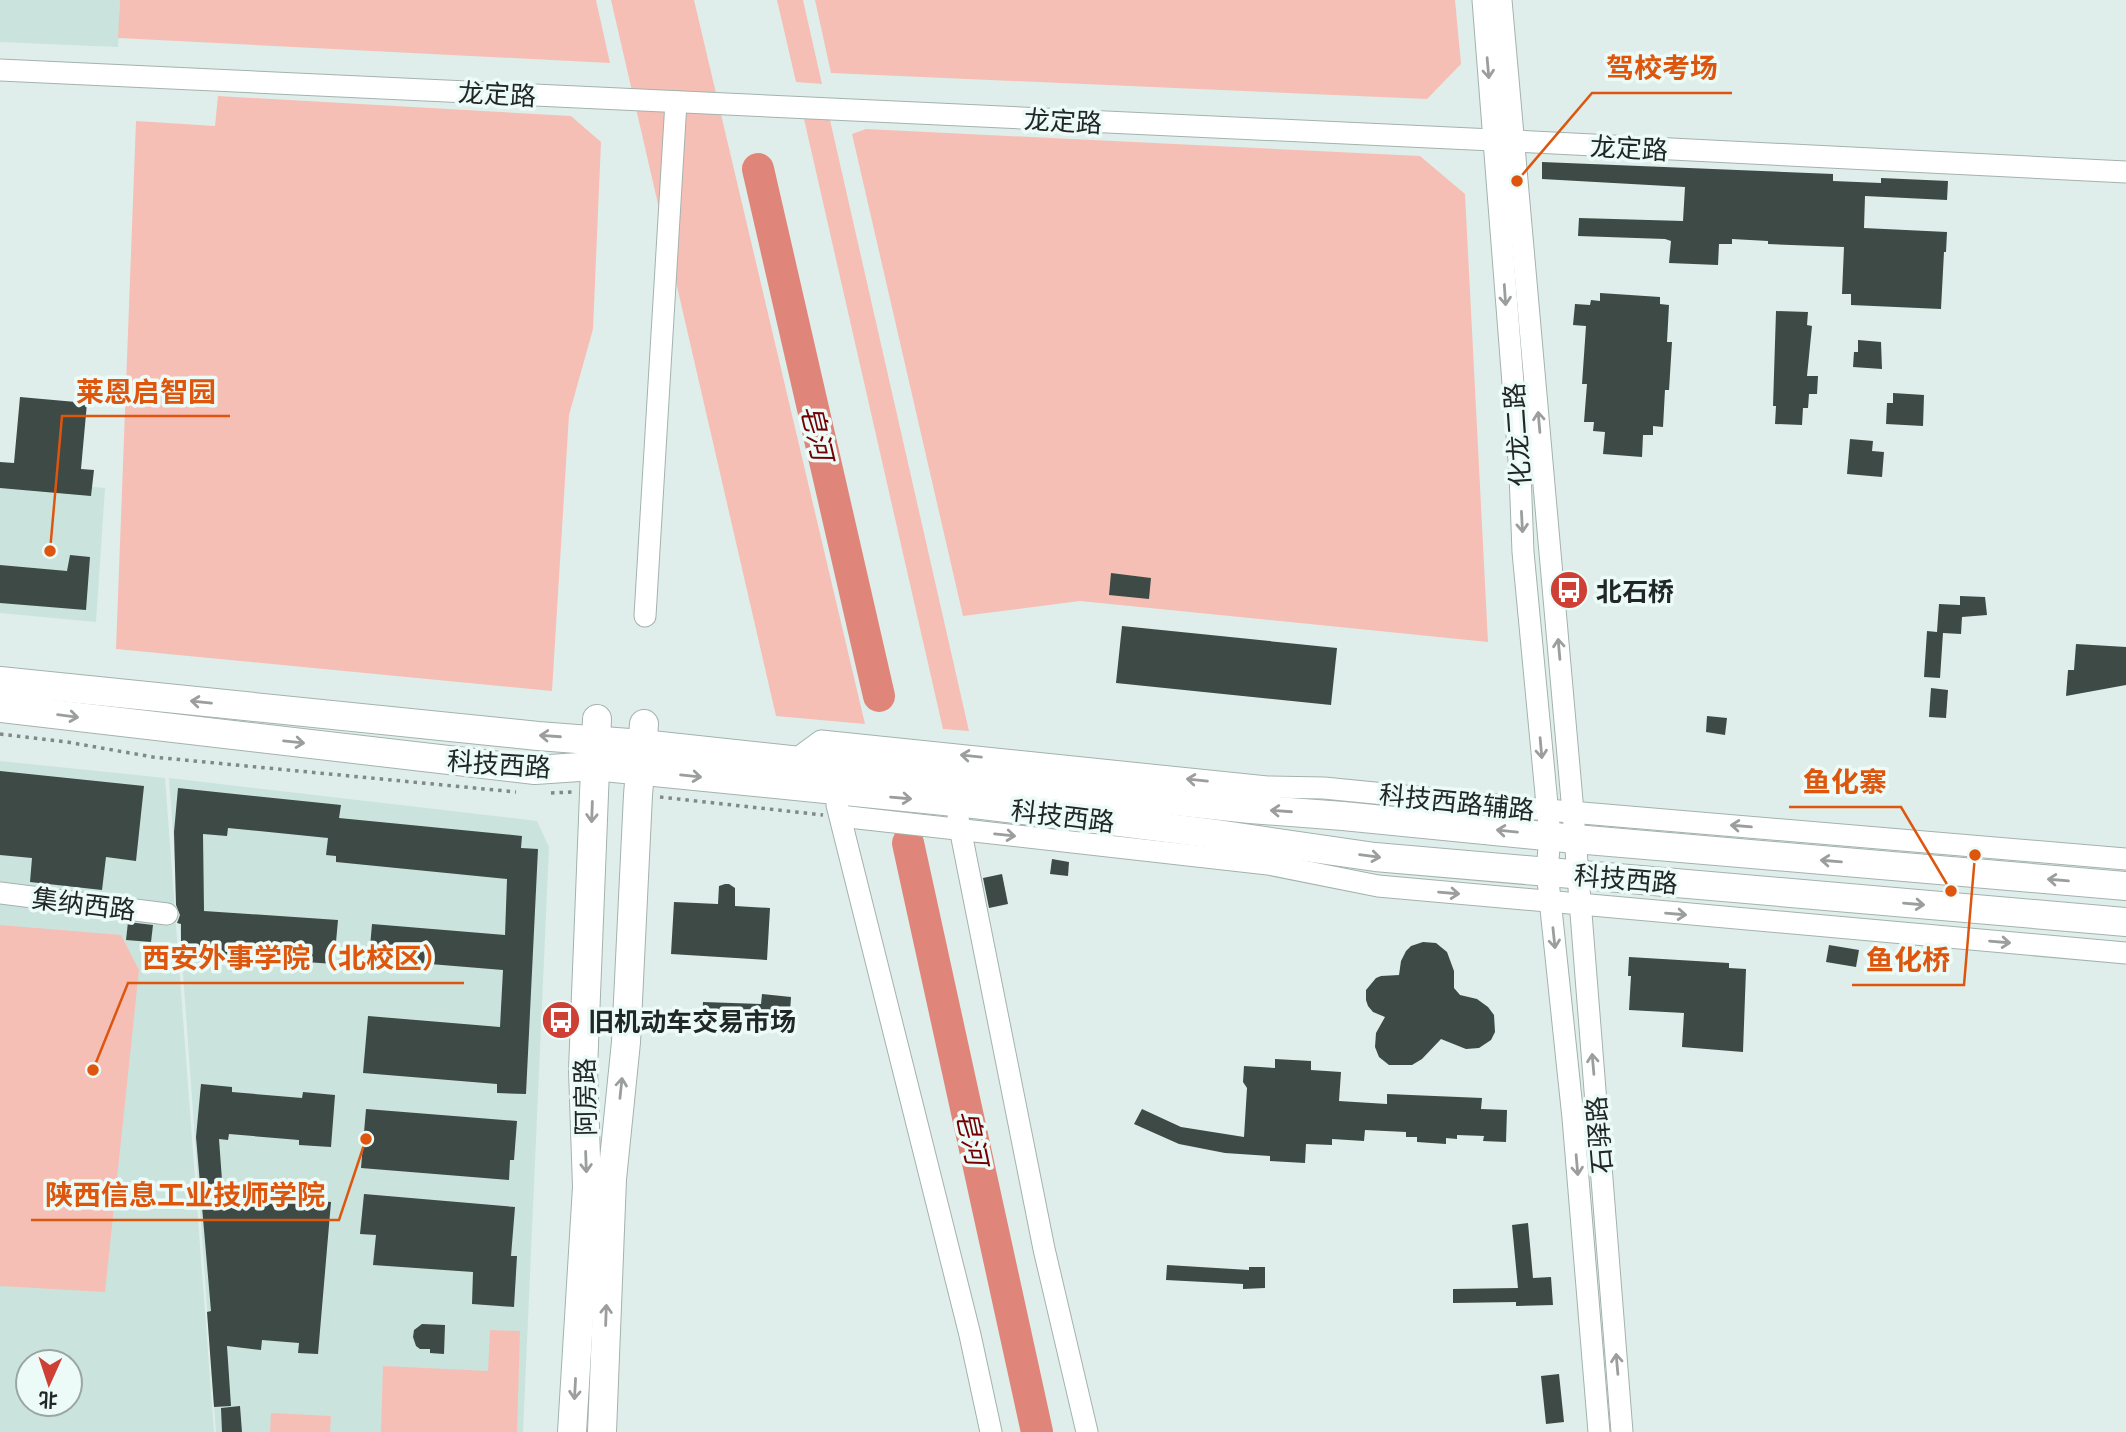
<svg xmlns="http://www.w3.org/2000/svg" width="2126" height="1432" font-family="Commissioner,'Noto Sans SC',sans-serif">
<rect width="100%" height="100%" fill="#dfeeea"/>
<g fill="#cbe3dd" fill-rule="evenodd">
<polygon points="0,0 120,0 118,47 0,42"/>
<polygon points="0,478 105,488 96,622 0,613"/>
<path d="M0 761 165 778 214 1432H0ZM28 1362H70V1404H28Z"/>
<polygon points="169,778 537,821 549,847 523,1432 216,1432"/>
</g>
<g fill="#f6bfb6">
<polygon points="120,0 596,0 610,63 118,38"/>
<polygon points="611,0 694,0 865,724 776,716"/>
<polygon points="777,0 803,0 822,84 796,82"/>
<polygon points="815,0 1455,0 1461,64 1427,99 831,73"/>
<polygon points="218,96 571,116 601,142 593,329 569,415 552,691 116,649 136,121 215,126"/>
<polygon points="799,97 825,98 969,731 943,729"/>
<polygon points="866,129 1420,156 1465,194 1488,642 1080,601 963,616 852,134"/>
<polygon points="0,925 121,935 139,970 105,1292 0,1286"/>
<polygon points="490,1330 520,1331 517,1432 381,1432 383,1366 488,1371"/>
<polygon points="271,1413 331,1416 330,1432 270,1432"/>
</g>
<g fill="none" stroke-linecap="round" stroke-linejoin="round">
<g stroke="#df8579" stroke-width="32">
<polyline points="758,169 879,696"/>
<polyline points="908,843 1037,1432"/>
</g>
</g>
<g fill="#3d4a46">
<polygon points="1542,162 1833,174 1833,181 1881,183 1881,178 1948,181 1947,200 1865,196 1864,228 1947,232 1946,252 1944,252 1941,309 1851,305 1851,294 1842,294 1844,247 1768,244 1768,241 1732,239 1732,244 1719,244 1718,265 1669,263 1671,241 1665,239 1578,236 1579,218 1683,221 1685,187 1542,179"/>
<polygon points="1600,293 1660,297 1660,304 1669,305 1667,342 1672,342 1669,390 1665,390 1663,427 1653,426 1653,435 1643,435 1642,457 1603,454 1605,432 1593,431 1594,422 1584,422 1587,384 1582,384 1586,326 1573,325 1575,304 1590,305 1591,300 1600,301"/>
<polygon points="1776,311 1808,312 1807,325 1812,326 1807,376 1818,376 1817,394 1809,394 1808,408 1803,408 1802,425 1775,424 1776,406 1773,406"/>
<polygon points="1858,340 1881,342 1882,369 1853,367 1854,352 1858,352"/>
<polygon points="1893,393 1924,395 1923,426 1886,424 1887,403 1893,403"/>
<polygon points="20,397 87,403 81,469 94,470 91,496 0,488 0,462 14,463"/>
<polygon points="1850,439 1873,441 1872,451 1884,452 1882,477 1847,474"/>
<polygon points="70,555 90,557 86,610 0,603 0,565 67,571"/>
<polygon points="1111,573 1151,578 1149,599 1109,595"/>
<polygon points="1960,596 1985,597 1987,615 1962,617 1961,634 1943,633 1940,678 1924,677 1927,631 1937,632 1939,604 1960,605"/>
<polygon points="1122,626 1337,648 1331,705 1116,683"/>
<polygon points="2076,644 2126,647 2126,685 2066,696 2068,670 2074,670"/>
<polygon points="1931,688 1948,690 1946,718 1929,717"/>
<polygon points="1707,716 1727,718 1725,735 1706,732"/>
<polygon points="0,771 144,786 136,861 106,857 102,890 30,882 32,858 0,855"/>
<polygon points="178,788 341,805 339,818 522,836 521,848 538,849 526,1094 497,1093 497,1084 363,1073 368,1016 500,1027 503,970 369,959 372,924 505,935 507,879 336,862 336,856 326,855 328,838 228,828 227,836 203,834 204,911 338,920 334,964 181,953 181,924 177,923 180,915 176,905 174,832"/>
<polygon points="1052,859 1069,862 1068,876 1050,874"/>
<polygon points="1002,874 1008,904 989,908 983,878"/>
<polygon points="725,884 729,884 735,888 735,906 770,908 767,960 671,954 674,902 718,904 719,886"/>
<polygon points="128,922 153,925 151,942 126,940"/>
<polygon points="1423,942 1436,943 1447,952 1454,971 1454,988 1460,995 1477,999 1488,1007 1494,1015 1495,1032 1491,1040 1479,1048 1466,1049 1441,1039 1422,1059 1412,1065 1389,1065 1379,1057 1375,1047 1376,1033 1385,1017 1373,1012 1368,1006 1366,1000 1366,990 1376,978 1381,976 1399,975 1401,961 1406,951 1411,946"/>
<polygon points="1829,945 1859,950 1856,967 1826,962"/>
<polygon points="1629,957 1729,963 1729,968 1746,969 1743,1052 1682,1047 1684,1013 1629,1010 1631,976 1628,976"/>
<polygon points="762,994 791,997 789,1028 702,1023 703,1002 761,1004"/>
<polygon points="1275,1059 1311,1061 1311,1070 1341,1072 1339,1101 1387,1104 1387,1094 1482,1098 1481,1109 1507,1110 1506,1142 1483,1141 1484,1136 1457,1135 1457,1139 1446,1138 1446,1144 1417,1142 1417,1137 1406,1137 1406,1132 1365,1130 1364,1141 1332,1139 1332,1145 1306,1144 1305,1163 1270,1161 1270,1156 1225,1153 1179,1144 1134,1124 1142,1109 1181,1127 1244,1137 1247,1088 1243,1082 1244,1066 1275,1068"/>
<polygon points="201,1084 232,1087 232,1092 302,1098 303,1092 335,1095 331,1147 299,1145 299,1140 229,1134 228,1140 219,1139 223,1194 331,1202 318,1354 298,1353 299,1343 262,1340 261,1350 227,1346 231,1406 214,1407 207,1312 211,1311 196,1137"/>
<polygon points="366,1109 517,1121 514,1160 510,1160 509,1180 361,1168"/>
<polygon points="364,1194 515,1207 511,1256 517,1256 514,1307 472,1304 473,1272 373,1265 376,1235 360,1234"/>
<polygon points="1528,1223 1533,1278 1551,1277 1553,1305 1516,1306 1516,1302 1453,1303 1453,1289 1518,1288 1512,1225"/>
<polygon points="1167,1265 1249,1270 1249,1267 1265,1267 1265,1288 1243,1289 1243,1284 1166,1280"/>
<polygon points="422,1324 445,1325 444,1354 430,1353 430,1349 420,1349 416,1346 413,1337 414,1330"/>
<polygon points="1559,1374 1564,1422 1546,1424 1541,1376"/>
<polygon points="240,1406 242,1432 222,1432 221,1408"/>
</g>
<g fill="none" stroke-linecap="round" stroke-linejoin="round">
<g stroke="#a4b2ae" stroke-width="23">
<g id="minor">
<polyline points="1483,0 1520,473 1523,552 1550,836 1547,871 1573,1118 1599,1432"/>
<polyline points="1501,0 1573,812 1622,1432"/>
<polyline points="0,70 1514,141 2126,172"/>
<polyline points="645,616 676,102"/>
<polyline points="794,761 821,741 1267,787 1324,788 1547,810 2126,859"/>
<polyline points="837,805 970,1335 991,1432"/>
<polyline points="840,816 1268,864 1378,886 2126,953"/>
<polyline points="958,818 1044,1249 1087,1432"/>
<polyline points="0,893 167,914"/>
</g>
</g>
<g stroke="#a4b2ae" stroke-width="30">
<g id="major">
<polyline points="0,681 538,736 642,744 1250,809 1343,816 1575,839 2126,886"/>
<polyline points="0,708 535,770 594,766 974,804 1216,834 1375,857 2126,922"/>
<polyline points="572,1432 587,1187 583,1070 597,719"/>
<polyline points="602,1432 612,1179 626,1042 638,795 644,724"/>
</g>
</g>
<g stroke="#7f8986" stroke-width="3.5" stroke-dasharray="3.5 5" stroke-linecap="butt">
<polyline points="0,734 67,742 153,757 516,792"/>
<polyline points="551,793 572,792"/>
<polyline points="660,797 823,815"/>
</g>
<use href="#minor" stroke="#fff" stroke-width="21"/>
<use href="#major" stroke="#fff" stroke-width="28"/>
</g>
<defs><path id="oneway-shaft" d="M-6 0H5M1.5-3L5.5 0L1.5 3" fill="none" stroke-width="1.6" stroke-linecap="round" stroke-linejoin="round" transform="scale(1.75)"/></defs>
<g stroke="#9b9e9d">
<use href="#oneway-shaft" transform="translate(1488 68) rotate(85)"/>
<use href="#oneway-shaft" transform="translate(1505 295) rotate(86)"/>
<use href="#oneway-shaft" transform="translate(1539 422) rotate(-95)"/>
<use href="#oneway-shaft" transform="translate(1522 522) rotate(87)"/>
<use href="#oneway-shaft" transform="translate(1559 649) rotate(-95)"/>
<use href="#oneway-shaft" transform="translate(201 702) rotate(-174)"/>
<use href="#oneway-shaft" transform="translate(68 716) rotate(7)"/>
<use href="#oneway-shaft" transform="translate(550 736) rotate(-176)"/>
<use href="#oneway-shaft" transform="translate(294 742) rotate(6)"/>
<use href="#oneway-shaft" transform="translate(1541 748) rotate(85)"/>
<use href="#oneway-shaft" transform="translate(971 756) rotate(-174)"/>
<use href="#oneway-shaft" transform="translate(691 776) rotate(6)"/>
<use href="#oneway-shaft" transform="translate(1197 780) rotate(-174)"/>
<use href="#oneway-shaft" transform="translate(901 798) rotate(5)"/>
<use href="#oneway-shaft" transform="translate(1281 811) rotate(-176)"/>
<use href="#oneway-shaft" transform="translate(592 812) rotate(92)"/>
<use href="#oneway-shaft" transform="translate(1741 826) rotate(-175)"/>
<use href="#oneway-shaft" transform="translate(1507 831) rotate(-174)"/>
<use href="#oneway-shaft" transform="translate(1005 835) rotate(6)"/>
<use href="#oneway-shaft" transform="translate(1370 856) rotate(7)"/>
<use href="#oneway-shaft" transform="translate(1831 861) rotate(-175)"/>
<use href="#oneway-shaft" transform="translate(2058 880) rotate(-175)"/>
<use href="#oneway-shaft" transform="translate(1449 893) rotate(5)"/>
<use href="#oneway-shaft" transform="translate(1914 904) rotate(5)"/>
<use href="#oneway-shaft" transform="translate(1676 914) rotate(5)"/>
<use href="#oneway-shaft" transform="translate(1554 938) rotate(84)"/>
<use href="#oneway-shaft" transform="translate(2000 942) rotate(5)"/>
<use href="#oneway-shaft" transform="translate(1593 1064) rotate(-95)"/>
<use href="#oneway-shaft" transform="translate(621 1088) rotate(-84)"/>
<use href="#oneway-shaft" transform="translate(586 1162) rotate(88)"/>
<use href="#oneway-shaft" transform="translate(1577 1165) rotate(85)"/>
<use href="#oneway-shaft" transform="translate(606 1315) rotate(-88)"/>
<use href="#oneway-shaft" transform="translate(1617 1364) rotate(-95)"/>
<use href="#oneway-shaft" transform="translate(575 1389) rotate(93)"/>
</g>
<defs>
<g id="bus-disc" transform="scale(2.0125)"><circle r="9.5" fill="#ce4036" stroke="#ecfbf7"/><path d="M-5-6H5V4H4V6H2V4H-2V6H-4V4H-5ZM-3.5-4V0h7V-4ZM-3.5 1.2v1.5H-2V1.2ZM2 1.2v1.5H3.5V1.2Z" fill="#fff"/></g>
</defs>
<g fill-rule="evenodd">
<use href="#bus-disc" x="1569" y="590"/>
<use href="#bus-disc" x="561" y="1020"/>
</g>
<g text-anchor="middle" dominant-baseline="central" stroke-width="7" stroke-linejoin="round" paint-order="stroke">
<g font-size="26" fill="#212725" stroke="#ecfbf7">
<text transform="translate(497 93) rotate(3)">龙定路</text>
<text transform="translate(1063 120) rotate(3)">龙定路</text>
<text transform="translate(1629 147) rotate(3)">龙定路</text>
<text transform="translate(1516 435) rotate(-94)">化龙二路</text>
<text transform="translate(499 763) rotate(4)">科技西路</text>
<text transform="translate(1457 801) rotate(6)">科技西路辅路</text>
<text transform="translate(1063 815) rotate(7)">科技西路</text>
<text transform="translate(1626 878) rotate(5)">科技西路</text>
<text transform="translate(84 903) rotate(7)">集纳西路</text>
<text transform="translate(584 1097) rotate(-91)">阿房路</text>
<text transform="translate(1598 1135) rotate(-95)">石驿路</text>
</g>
<g font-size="26" font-weight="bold" fill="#212725" stroke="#ecfbf7" text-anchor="start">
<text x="1596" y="590">北石桥</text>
<text x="588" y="1020">旧机动车交易市场</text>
</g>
<g font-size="28" font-style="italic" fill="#720003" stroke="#ecfbf7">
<text transform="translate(818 432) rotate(77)">皂河</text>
<text transform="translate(973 1137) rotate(78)">皂河</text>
</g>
</g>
<path fill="none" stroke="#de560d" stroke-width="2.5" d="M1517 181L1592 93H1732M50 551L62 416H230M1951 891L1901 807H1789M93 1070L128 983H464M1975 855L1964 985H1852M366 1139L339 1220H31"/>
<g fill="#de560d" stroke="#ecfbf7" stroke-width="2.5">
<circle cx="1517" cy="181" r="7"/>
<circle cx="50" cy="551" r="7"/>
<circle cx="1951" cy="891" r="7"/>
<circle cx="93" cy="1070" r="7"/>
<circle cx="1975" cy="855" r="7"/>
<circle cx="366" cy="1139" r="7"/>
</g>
<g font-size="28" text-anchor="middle" font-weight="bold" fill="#de560d" stroke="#ecfbf7" stroke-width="7" stroke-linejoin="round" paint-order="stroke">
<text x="1662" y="78">驾校考场</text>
<text x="146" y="402">莱恩启智园</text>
<text x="1845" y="792">鱼化寨</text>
<text x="296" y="968">西安外事学院（北校区）</text>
<text x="1908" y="970">鱼化桥</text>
<text x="185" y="1205">陕西信息工业技师学院</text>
</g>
<g transform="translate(49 1383) rotate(183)"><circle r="33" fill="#ecfbf7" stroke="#9ba6a3" stroke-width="2"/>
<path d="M0-5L12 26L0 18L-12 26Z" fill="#ce4036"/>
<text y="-10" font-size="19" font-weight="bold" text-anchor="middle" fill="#212725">北</text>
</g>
</svg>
